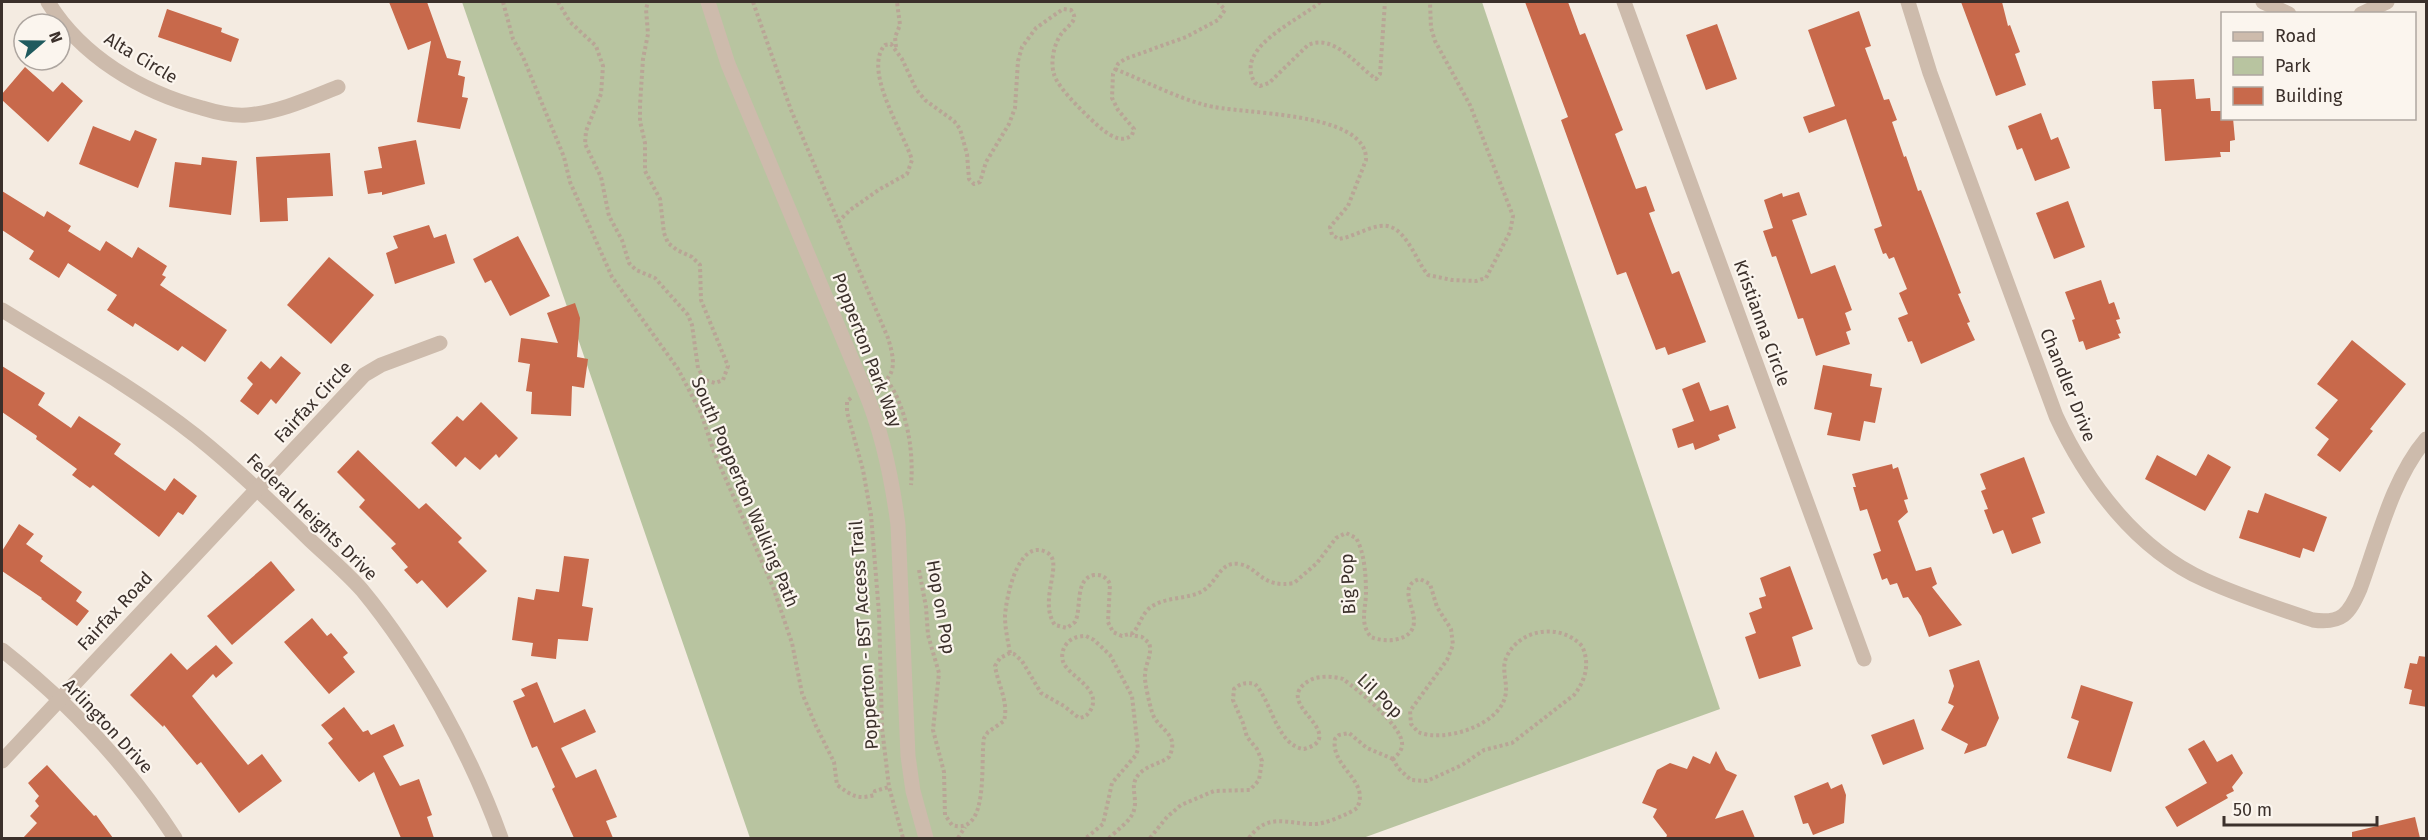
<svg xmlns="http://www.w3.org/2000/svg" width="2428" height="840" font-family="'Fira Sans',sans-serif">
<rect width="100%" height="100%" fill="#f4ebe1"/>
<polygon fill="#b8c4a0" points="462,2 1482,2 1720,709 1363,838 750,838"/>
<g fill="#c8694b">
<polygon points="389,2 427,2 447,58 461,61 458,75 465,77 462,97 468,98 460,129 417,122 431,41 408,50"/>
<polygon points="1525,2 1568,2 1580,35 1585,33 1623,130 1615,134 1636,189 1646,186 1655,211 1649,213 1672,274 1679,271 1706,342 1668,355 1665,347 1656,350 1626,272 1617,275 1561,120 1568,117"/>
<polygon points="1961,2 2002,2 2008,26 2010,25 2020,52 2015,54 2026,85 1996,96"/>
<polygon points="167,9 222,28 221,32 239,39 231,62 158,37"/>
<polygon points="1859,11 1871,46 1865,48 1884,100 1889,99 1897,120 1892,122 1904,157 1906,156 1918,191 1921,190 1961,293 1958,294 1970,322 1967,323 1975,340 1921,364 1912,341 1908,342 1898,318 1908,314 1899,293 1907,289 1894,257 1889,259 1886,253 1883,254 1874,229 1882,226 1846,119 1809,133 1803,117 1835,106 1808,30"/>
<polygon points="1717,24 1737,79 1706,90 1686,35"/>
<polygon points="25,67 53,92 62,82 83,101 48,142 2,100 2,94"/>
<polygon points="2194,79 2196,99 2210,98 2211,111 2223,111 2223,118 2233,118 2235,140 2230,141 2230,152 2220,152 2221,157 2165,161 2161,109 2154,109 2152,81"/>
<polygon points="2041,113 2051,140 2058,137 2070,168 2035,181 2022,148 2017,150 2008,126"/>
<polygon points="93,126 130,141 135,130 157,139 138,188 79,164"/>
<polygon points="416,140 425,184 382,195 382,192 368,194 364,171 382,168 378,147"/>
<polygon points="330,153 333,196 287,198 288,221 260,222 256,157"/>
<polygon points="202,157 237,161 231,215 169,207 175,162 201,165"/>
<polygon points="2,191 44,217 47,211 71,226 68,231 100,251 106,241 132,258 138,247 167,266 162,275 166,277 160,285 227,330 205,362 182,346 178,351 135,323 133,327 107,310 117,295 68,263 59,278 29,259 34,251 2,230"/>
<polygon points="1799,192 1807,215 1792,220 1811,274 1835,265 1852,310 1845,313 1851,330 1846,332 1850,344 1816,356 1803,318 1798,319 1776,256 1772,257 1763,231 1773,228 1764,200 1782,193 1783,197"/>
<polygon points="2068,201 2085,247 2054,259 2036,213"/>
<polygon points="429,225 434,238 446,234 455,263 395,284 386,253 398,248 393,236"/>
<polygon points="518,236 550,296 510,316 491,280 485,283 473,259"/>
<polygon points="329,257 374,295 331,344 287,305"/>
<polygon points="2101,280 2109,304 2114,302 2120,319 2116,320 2121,333 2118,334 2120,338 2086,350 2083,341 2079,342 2072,320 2075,319 2065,292"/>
<polygon points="575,303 580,318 577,357 588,359 584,388 572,386 571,416 531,414 532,392 526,391 530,364 518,362 521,338 558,343 547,313"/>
<polygon points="2352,340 2406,384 2370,429 2373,431 2340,472 2317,455 2329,439 2315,428 2338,400 2317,384"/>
<polygon points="281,356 301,373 276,404 271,399 258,415 240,401 253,384 247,378 261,361 270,369"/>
<polygon points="1823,365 1872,374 1870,386 1882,388 1875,423 1864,421 1860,441 1827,435 1832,413 1814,409"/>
<polygon points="2,366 45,393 38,405 71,428 79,416 121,444 114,454 165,491 174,478 197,496 183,515 178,512 159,537 93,485 90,488 72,475 77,469 36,439 37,436 2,412"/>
<polygon points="1699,382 1710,411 1728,405 1736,428 1718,435 1720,440 1695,450 1693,443 1678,448 1672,429 1694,421 1682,389"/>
<polygon points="481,402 518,438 499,458 496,454 480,470 465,457 456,467 431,443 457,416 463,421"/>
<polygon points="358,450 419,509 426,503 462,538 458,542 487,571 447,608 422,580 417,584 404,570 408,567 391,548 396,544 359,507 365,500 337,472"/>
<polygon points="2208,454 2231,467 2205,511 2145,479 2157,455 2196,476"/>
<polygon points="2024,457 2045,513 2032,518 2041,543 2012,554 2003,530 1993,534 1984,510 1988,509 1981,491 1986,489 1980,474"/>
<polygon points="1892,464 1893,469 1898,467 1908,499 1904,500 1908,512 1898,521 1916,571 1931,567 1937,584 1932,587 1962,625 1929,637 1921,616 1908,597 1903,598 1897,583 1890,585 1887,578 1882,580 1873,554 1881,551 1867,509 1860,511 1853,487 1856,487 1852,474"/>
<polygon points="2265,493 2327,517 2314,552 2303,548 2300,558 2239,538 2248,510 2258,513"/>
<polygon points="19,524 34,534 26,544 43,556 40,561 82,592 76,601 89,611 77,626 41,599 42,598 2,571 2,551"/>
<polygon points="564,556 589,559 582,606 593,608 588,641 558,639 556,659 531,656 533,643 512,640 518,597 534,600 536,589 559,592"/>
<polygon points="271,561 295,590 232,645 207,616"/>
<polygon points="1790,566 1813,629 1792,637 1801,666 1759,679 1745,637 1756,633 1749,613 1762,608 1759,598 1766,596 1760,578"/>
<polygon points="312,618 327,636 331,633 348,653 343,657 355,672 329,694 284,642"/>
<polygon points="216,645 233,663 216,678 213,674 192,696 248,765 262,754 282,781 239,813 201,762 197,765 164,725 163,727 130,695 171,653 187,670"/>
<polygon points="2419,656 2427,657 2427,707 2409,704 2412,690 2404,688 2410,663 2417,664"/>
<polygon points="1979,660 1999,718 1986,746 1964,754 1968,744 1941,730 1954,706 1948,703 1954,686 1949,670"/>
<polygon points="537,682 554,723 585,709 596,732 561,748 576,778 596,769 617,817 606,821 613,838 574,838 552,789 555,787 537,746 532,748 513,701 525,696 521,689"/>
<polygon points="2081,685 2133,702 2111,772 2067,758 2079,721 2071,718"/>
<polygon points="344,707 363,732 368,730 371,735 394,724 404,746 383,756 400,786 419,779 432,815 427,817 434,838 401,838 374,772 359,782 328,743 333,739 321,725"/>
<polygon points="1914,719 1924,749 1883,765 1871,735"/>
<polygon points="2204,740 2217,762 2232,754 2243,773 2232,787 2234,791 2226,795 2228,798 2177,827 2165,807 2207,783 2188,749"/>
<polygon points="1716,751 1726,770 1737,775 1715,819 1743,810 1755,838 1666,838 1667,835 1653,817 1657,809 1642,803 1657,770 1670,763 1687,769 1693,756 1710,764"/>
<polygon points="47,765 94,816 96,815 113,838 23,838 37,823 30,816 39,806 35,801 39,796 28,783"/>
<polygon points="1828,782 1831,789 1842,784 1846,795 1844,823 1813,835 1808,823 1803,824 1794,796"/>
<polygon points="2415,817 2420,838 2352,838 2352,832"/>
</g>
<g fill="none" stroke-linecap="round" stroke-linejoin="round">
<g stroke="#b9a596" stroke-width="4" stroke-dasharray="3 3" stroke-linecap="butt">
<path d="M503 2 513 39 523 57 564 157 570 182 612 277 678 369 701 413 714 452 773 587 792 643 802 693 816 726 834 762 837 785C851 795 857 800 874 795L875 791 889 787"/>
<polyline points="558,2 570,22 596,46 603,66 601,94 586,131 585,144 601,177 609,216 622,240 629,263 636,270 655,278 688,315 692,325 698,368 705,380 715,383 723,380 728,366 701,300 700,265 692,257 677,250 668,243 664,233 660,199 645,171 645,143 640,121 640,105 643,59 648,34 646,9 648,2"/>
<path d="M753 2 791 110 888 338C893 355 899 375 879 384"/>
<path d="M1320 2C1299 21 1233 47 1255 83L1260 86 1269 83 1308 45C1334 33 1357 66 1376 79L1380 74 1385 2"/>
<polyline points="896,47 895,37 900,25 897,2"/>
<path d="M1115 69C1145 81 1175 97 1205 105 1239 115 1368 110 1366 160L1348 206 1330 227 1332 235 1339 239C1353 237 1366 228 1380 226 1405 222 1415 260 1428 275L1452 280 1476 281 1486 278 1510 232 1513 216 1470 105 1435 41 1431 28 1430 2"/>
<path d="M838 222 850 210 880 189 907 174 912 160C904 133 862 70 885 45L891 44 902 59 916 89 925 100 954 121 960 129 967 154 969 179 974 184 980 182 986 162 1009 124 1015 108 1018 61 1022 47 1036 28 1063 9 1071 10C1073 14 1075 15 1074 19 1072 24 1065 29 1062 33 1054 43 1050 62 1054 74 1057 88 1091 120 1103 130 1113 137 1122 143 1132 135L1134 129 1118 110 1112 98 1113 74 1118 64 1125 59 1186 37 1218 20 1225 10 1218 2"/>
<path d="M887 380C907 408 914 451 911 485"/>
<polyline points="851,398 847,401 847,412 863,470 871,515 879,613 882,728 889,787 903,838"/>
<path d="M919 570 926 607 928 635 939 673 933 730 944 772 945 815 952 825C990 837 980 761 984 738L988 732 1004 721C1009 702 998 685 995 666L1000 658 1010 653 1014 654 1022 661 1041 693 1064 706 1079 718C1084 717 1087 716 1090 711 1103 690 1072 678 1064 664 1061 658 1062 651 1065 646 1070 638 1078 636 1086 636L1094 640 1110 655 1132 696 1138 749 1136 755 1112 783 1103 824 1086 838"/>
<path d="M1010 653C1008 641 1005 629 1005 616 1006 598 1018 538 1046 552 1066 561 1037 600 1055 625L1067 628 1075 622C1082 609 1074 579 1094 575 1102 574 1107 578 1110 584L1108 622 1113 632 1122 636 1133 633C1140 625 1142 613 1151 607 1166 596 1189 600 1204 590 1217 582 1220 561 1239 564 1259 567 1261 589 1294 583L1317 563 1336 538 1346 533 1356 538C1365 553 1366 578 1366 595 1365 611 1360 624 1371 637 1385 643 1414 642 1414 621 1414 606 1398 585 1420 579L1430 584 1437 607 1451 629 1453 645 1447 660 1410 711 1411 724 1418 732C1443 743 1498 726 1505 697 1509 684 1500 669 1507 656 1521 628 1561 623 1582 646 1590 663 1586 680 1574 695L1512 743 1484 750 1462 765 1427 781 1411 780 1398 768 1393 759"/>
<polyline points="958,838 965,827"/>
<path d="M1109 838C1116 831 1132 820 1134 810 1138 796 1128 785 1140 773 1148 765 1160 764 1169 757 1181 733 1157 730 1152 712 1150 706 1144 681 1145 675 1145 664 1153 654 1149 643L1142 637 1130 635"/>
<path d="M1150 838 1167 817 1181 805 1214 791 1250 790 1259 780 1262 761 1257 749 1247 737 1243 723 1233 700 1234 689C1241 683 1246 682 1255 684 1271 700 1277 746 1304 749 1310 747 1317 745 1319 739 1324 721 1279 701 1307 682 1317 675 1332 676 1343 679 1358 690 1401 725 1402 743 1403 749 1398 755 1393 759"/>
<path d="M1249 838C1268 812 1287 824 1313 824 1323 825 1349 814 1357 808 1371 781 1330 767 1335 739L1339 735 1349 733 1367 748 1393 759"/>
</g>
<g stroke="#cdbbac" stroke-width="15">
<path d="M48 2C81 56 141 92 202 108 215 112 233 116 247 115 280 112 308 99 338 87"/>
<path d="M708 2 728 64 865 391C883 434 892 479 898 525L908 756 913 791 926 838"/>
<polyline points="1624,2 1864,659"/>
<path d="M1908 2 1930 73 2056 416C2087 483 2136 549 2205 580 2240 596 2277 608 2313 620 2342 624 2349 614 2360 589 2378 540 2392 479 2426 439"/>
<polyline points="2263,2 2289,14"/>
<polyline points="2361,14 2387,2"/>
<path d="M2 310C67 350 135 388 196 436 236 468 273 504 310 540 327 556 346 572 362 590 419 659 471 754 501 838"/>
<path d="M2 650C68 702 129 767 175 838"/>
<polyline points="2,761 364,375 381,365 440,343"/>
</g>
</g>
<g text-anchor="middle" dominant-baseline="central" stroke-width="4.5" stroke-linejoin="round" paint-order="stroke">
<g font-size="18" fill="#3b302b" stroke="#fbf5ee">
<text transform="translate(141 58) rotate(31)">Alta Circle</text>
<text transform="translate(1762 323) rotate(70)">Kristianna Circle</text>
<text transform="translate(867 350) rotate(69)">Popperton Park Way</text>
<text transform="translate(2068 385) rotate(68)">Chandler Drive</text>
<text transform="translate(313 402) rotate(-47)">Fairfax Circle</text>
<text transform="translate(745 492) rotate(67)">South Popperton Walking Path</text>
<text transform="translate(312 517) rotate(44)">Federal Heights Drive</text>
<text transform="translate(1348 584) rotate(-93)">Big Pop</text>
<text transform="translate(941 607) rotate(80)">Hop on Pop</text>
<text transform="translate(115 611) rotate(-47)">Fairfax Road</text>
<text transform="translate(864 635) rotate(-94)">Popperton - BST Access Trail</text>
<text transform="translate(1380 696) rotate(44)">Lil Pop</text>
<text transform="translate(108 726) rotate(47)">Arlington Drive</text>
</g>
</g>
<rect width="2428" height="840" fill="none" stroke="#3b302b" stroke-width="6"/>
<rect x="2221" y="12" width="195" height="108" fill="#fbf5ee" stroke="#aea6a0" stroke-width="1.5"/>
<rect x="2233" y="32" width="30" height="9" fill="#cdbbac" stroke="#aea6a0" stroke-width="1.5"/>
<text x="2275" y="42" font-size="18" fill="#3b302b">Road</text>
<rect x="2233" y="57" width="30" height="18" fill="#b8c4a0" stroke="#aea6a0" stroke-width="1.5"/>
<text x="2275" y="72" font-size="18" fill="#3b302b">Park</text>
<rect x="2233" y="87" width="30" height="18" fill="#c8694b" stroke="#aea6a0" stroke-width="1.5"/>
<text x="2275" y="102" font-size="18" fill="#3b302b">Building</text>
<g transform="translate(42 42) rotate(70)"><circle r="28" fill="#fbf5ee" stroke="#aea6a0" stroke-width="1.5"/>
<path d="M0-4.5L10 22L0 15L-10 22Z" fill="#1f5a5e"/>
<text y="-9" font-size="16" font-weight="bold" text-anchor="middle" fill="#3b302b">N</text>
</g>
<path d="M2224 816v9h153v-9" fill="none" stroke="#3b302b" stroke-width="3"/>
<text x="2233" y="816" font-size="18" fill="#3b302b" stroke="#fbf5ee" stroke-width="4.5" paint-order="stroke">50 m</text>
</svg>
